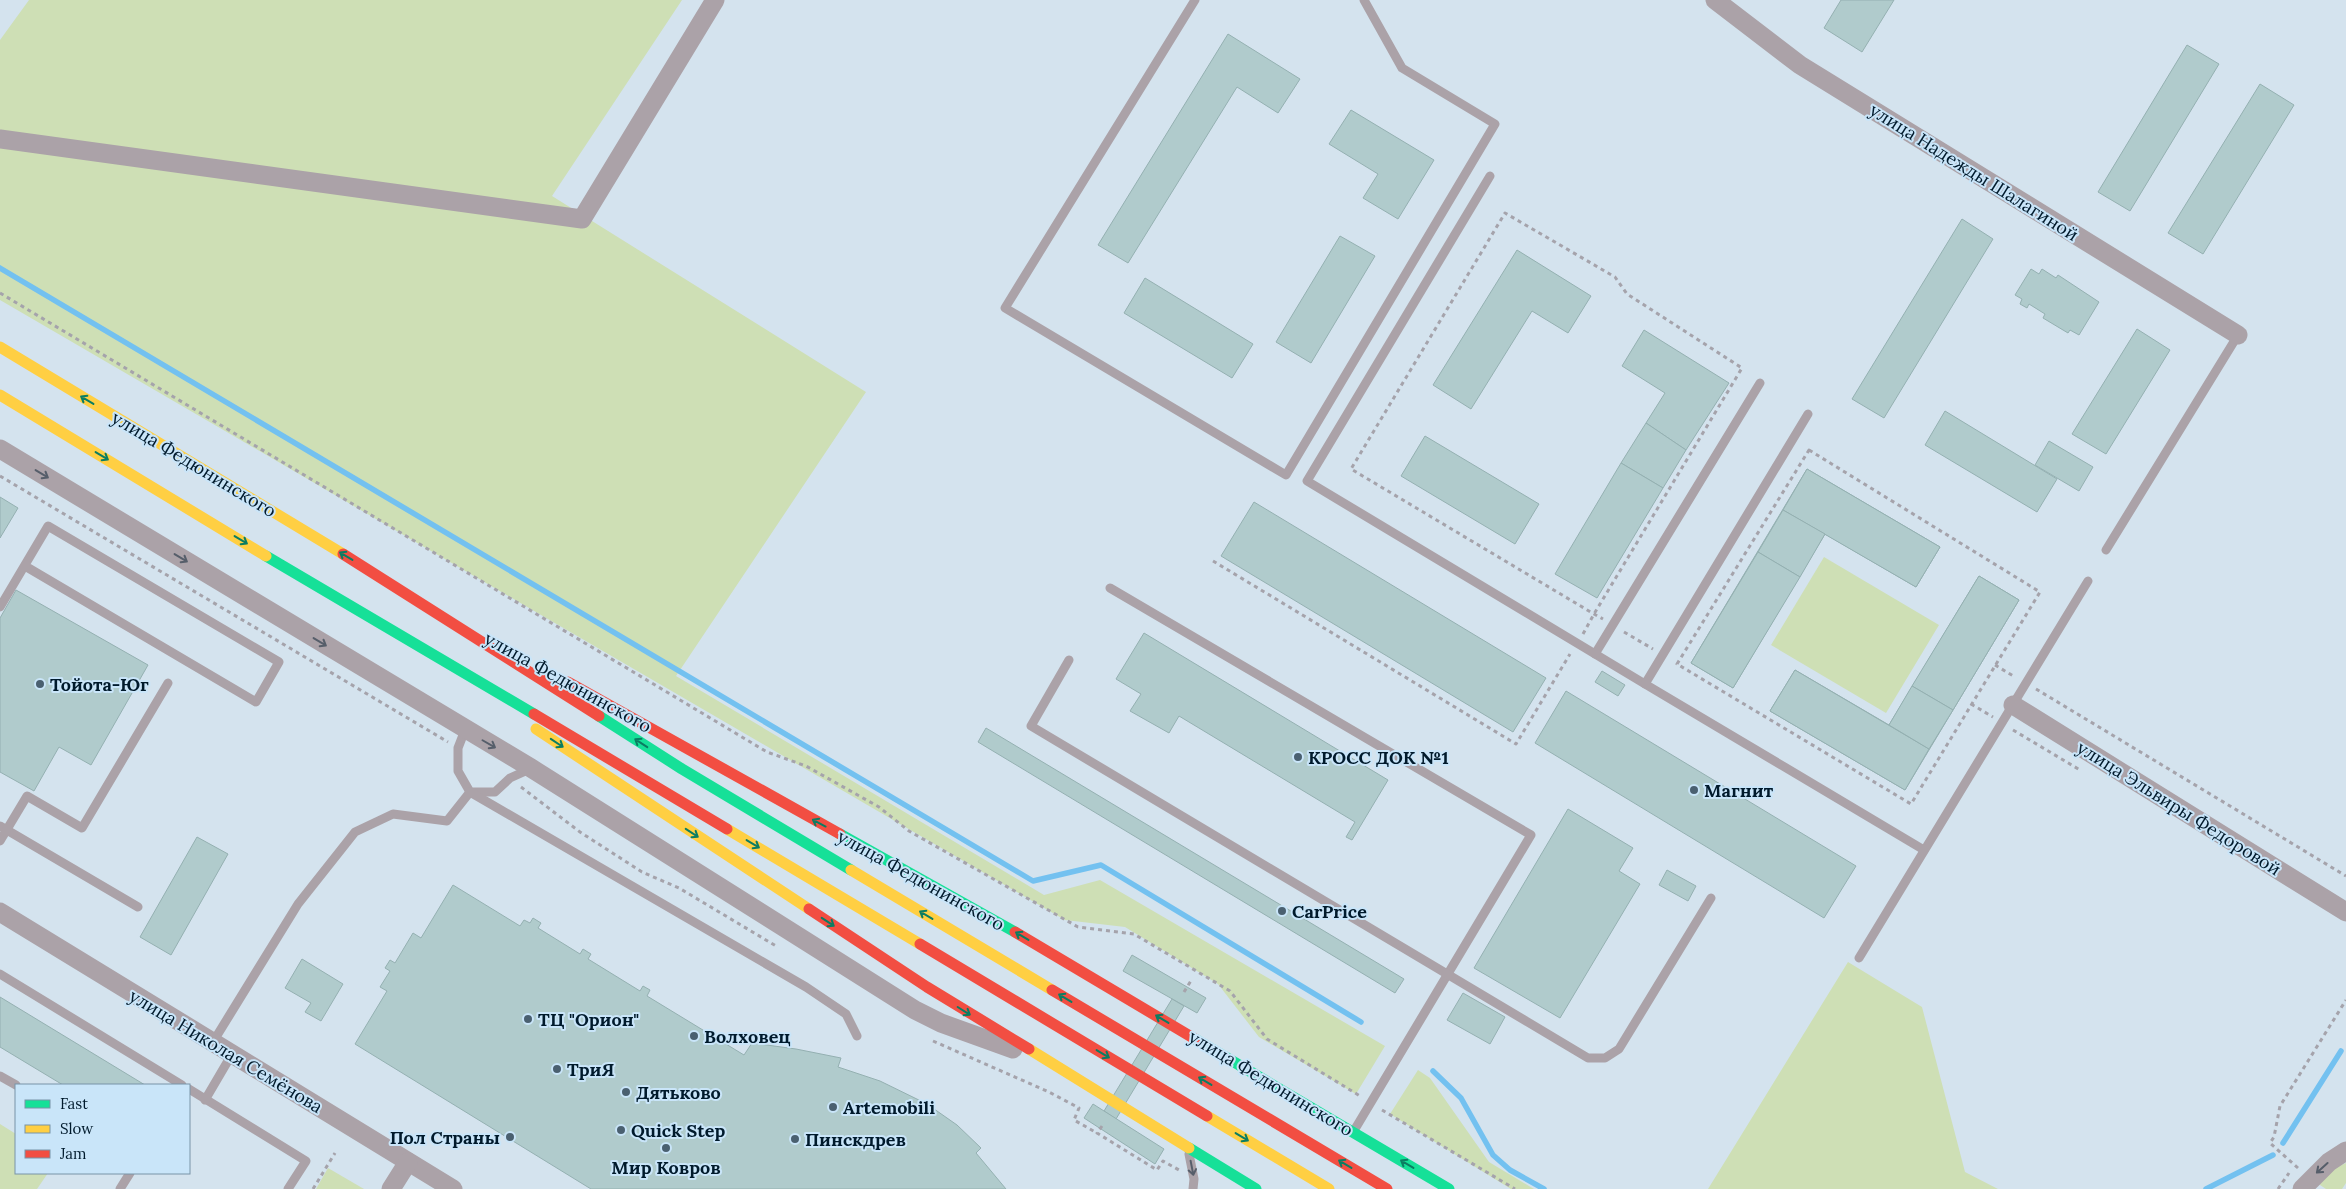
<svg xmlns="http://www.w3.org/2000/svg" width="2346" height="1189" font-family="Lora,serif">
<rect width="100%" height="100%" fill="#d4e3ee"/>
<g fill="#cedfb5">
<polygon points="29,0 682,0 552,196 866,392 676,676 1044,895 1100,880 1385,1046 1356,1094 1259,1037 1218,984 1125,927 1065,920 0,300 0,40"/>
<polygon points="1824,557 1939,625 1886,713 1771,645"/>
<polygon points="1848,962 1922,1007 1965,1172 1998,1189 1708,1189"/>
<polygon points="1418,1070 1430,1078 1489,1162 1534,1189 1511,1189 1390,1114"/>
<polygon points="0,1124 16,1134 16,1173 48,1173 37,1189 0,1189"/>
<polygon points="2346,1163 2346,1183 2342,1189 2326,1189 2317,1183 2330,1170"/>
<polygon points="328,1168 364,1189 316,1189"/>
</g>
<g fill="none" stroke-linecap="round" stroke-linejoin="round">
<g stroke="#73c1f0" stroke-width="5.5">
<polyline points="0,268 1033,881 1101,865 1361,1022"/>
<polyline points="1433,1071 1461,1098 1493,1155 1510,1170 1544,1189"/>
<polyline points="2283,1143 2341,1051"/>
<polyline points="2206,1189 2273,1155"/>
</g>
</g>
<g fill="#b0cbcc" stroke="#94b0b1">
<polygon points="1841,0 1894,0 1862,52 1824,28"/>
<polygon points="1228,34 1300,79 1278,113 1237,87 1128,263 1098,245"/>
<polygon points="2187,45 2219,64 2130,211 2098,192"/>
<polygon points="2260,84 2294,105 2203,254 2168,233"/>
<polygon points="1351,110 1434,160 1398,219 1363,198 1378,174 1329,144"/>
<polygon points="1962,219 1993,239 1884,418 1852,399"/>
<polygon points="1340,236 1375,256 1311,363 1276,342"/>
<polygon points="1517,250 1591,296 1568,333 1532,311 1471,409 1433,385"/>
<polygon points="2031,269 2039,274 2042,269 2056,278 2058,275 2099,302 2079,335 2070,330 2068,333 2043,318 2045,314 2029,304 2027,308 2020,304 2022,299 2015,295"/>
<polygon points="1145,278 1253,344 1232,378 1124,313"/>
<polygon points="2137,329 2170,350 2106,454 2072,434"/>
<polygon points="1644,330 1729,383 1686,450 1646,423 1665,393 1622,366"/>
<polygon points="1945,411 2057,479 2037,512 1925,445"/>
<polygon points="1646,423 1686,450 1663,488 1621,463"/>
<polygon points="1425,436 1539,504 1515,544 1401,476"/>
<polygon points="2049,441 2093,467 2079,491 2035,465"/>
<polygon points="1621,463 1663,488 1597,598 1555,574"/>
<polygon points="1807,469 1940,547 1916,587 1825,534 1733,688 1691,663"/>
<polygon points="1807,469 1940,547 1916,587 1783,510"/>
<polygon points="0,497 18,508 0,538"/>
<polygon points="1254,502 1546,678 1513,732 1221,556"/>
<polygon points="1783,510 1825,534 1800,577 1758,552"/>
<polygon points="1758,552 1800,577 1733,688 1691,663"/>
<polygon points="1979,576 2019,600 1905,790 1770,711 1795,670 1889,725"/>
<polygon points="1979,576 2019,600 1953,710 1912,686"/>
<polygon points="16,590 148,665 91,765 59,747 34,791 0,772 0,618"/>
<polygon points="1144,633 1388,780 1352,840 1346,837 1355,822 1179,716 1169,733 1130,711 1141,694 1116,679"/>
<polygon points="1795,670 1929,749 1905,790 1770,711"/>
<polygon points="1602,671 1625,685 1618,696 1595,682"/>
<polygon points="1912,686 1953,710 1929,749 1889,725"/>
<polygon points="1566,691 1856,866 1824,918 1535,743"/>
<polygon points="986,728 1404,979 1395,993 978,742"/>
<polygon points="1568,809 1633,848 1619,871 1640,884 1560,1018 1474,968"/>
<polygon points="197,837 228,854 171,955 140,937"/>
<polygon points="1667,870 1696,886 1688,901 1659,885"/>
<polygon points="453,885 520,926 524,920 530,923 533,918 541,923 538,928 580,954 583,949 591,954 588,959 640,991 643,986 650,990 647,996 744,1055 752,1043 796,1049 841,1058 838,1067 880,1081 927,1104 957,1125 981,1148 976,1153 1006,1189 591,1189 355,1044 387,991 380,987 390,971 385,968 390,960 395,963 413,933 421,938"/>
<polygon points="1132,955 1206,998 1197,1013 1123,971"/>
<polygon points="302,959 343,984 321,1021 305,1012 311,1003 285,988"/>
<polygon points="1463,993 1505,1017 1490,1044 1447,1020"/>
<polygon points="0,997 145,1085 63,1085 0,1047"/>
<polygon points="1172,999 1184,1006 1116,1119 1104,1111"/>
<polygon points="1093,1104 1164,1149 1155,1164 1084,1118"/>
</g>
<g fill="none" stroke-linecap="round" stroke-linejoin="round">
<g stroke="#a5a3ab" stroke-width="3" stroke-dasharray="4 4" stroke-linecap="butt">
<polyline points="0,293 767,752 806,766 879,807 909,831 1078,927 1134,934 1230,991 1267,1039 1360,1096"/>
<polygon points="1809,450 2040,592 1911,804 1677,664"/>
<polyline points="0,476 448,742"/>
<polyline points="1213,561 1516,744 1570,654"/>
<polyline points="1624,632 1653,649"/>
<polyline points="1583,634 1594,614 1742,368 1627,294 1615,277 1505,213 1351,469 1594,614 1603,619"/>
<polyline points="1995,665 2015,677"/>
<polyline points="2036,689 2346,876"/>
<polyline points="1971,704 1993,717"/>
<polyline points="2013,730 2080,770"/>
<polyline points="521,787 580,832 642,872 679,888 776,946"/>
<polyline points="1184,992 1192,979"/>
<polyline points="933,1041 1049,1092 1079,1108 1074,1120 1097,1133"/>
<polyline points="1382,1110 1515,1189"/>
<polyline points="1102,1126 1097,1133 1157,1170 1163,1161 1179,1170"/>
<polyline points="2298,1168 2270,1143 2274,1137 2280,1106 2346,1000"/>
<polyline points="313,1189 335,1153"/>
<polyline points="2278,1189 2289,1173"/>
</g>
<g stroke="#aba2a8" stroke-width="9">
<polyline points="1195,0 1005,308 1286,475 1495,124 1402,68 1364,0"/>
<polyline points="1490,176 1307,481 1645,684"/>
<polyline points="1808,414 1645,684 1924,850"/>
<polyline points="2106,550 2238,335"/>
<polyline points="1110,588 1531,835 1355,1129"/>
<polyline points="0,607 48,526 279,662 256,702 25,566"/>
<polyline points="1595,654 1760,383"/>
<polyline points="1069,660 1031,726 1588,1058 1605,1058 1619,1049 1711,898"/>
<polyline points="465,730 458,748 458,771 470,792 495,792 510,778 530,769"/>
<polyline points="0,826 138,907"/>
<polyline points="0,841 27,796 82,828 168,683"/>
<polyline points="1859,958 2088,581"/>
<polyline points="0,974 182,1085"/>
<polyline points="213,1042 298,904 355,832 393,814 447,821 470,792 806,987 846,1014 857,1036"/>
<polyline points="0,1076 16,1085"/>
<polyline points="189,1089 306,1161 288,1189"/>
<polyline points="205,1100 232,1054"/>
<polyline points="1189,1154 1194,1179 1193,1189"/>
<polyline points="120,1189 130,1173"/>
</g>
<g stroke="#aba2a8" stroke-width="19">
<polyline points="1715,0 1800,65 2238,335"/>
<polyline points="0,139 582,219 715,0"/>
<polyline points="0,449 531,768 915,1010 941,1023 1013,1049"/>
<polyline points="2013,705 2346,912"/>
<polyline points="0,912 453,1189"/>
<polyline points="391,1189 408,1162"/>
<polyline points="2302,1189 2329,1162 2346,1151"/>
</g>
<g stroke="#16e098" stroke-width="11">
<polyline points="266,556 534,714"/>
<polyline points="599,716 682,769 851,870"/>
<polyline points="840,834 1015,932"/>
<polyline points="1195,1039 1449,1189"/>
<polyline points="1189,1148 1256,1189"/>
</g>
<g stroke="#ffcf43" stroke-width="11">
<polyline points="0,347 343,554"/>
<polyline points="0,395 266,556"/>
<polyline points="536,729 809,909"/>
<polyline points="727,829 920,944"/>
<polyline points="851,870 1052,990"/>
<polyline points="1029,1049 1189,1148"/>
<polyline points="1207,1116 1329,1189"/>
</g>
<g stroke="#f24e42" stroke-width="11">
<polyline points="343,554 599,716"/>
<polyline points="568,682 840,834"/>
<polyline points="534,714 727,829"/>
<polyline points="809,909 927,987 1029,1049"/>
<polyline points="1015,932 1195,1039"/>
<polyline points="920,944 1207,1116"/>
<polyline points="1052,990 1387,1189"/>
</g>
</g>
<defs><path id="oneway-shaft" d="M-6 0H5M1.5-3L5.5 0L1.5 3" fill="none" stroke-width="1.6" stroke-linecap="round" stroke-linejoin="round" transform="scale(1.25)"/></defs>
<g stroke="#0b7d62">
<use href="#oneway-shaft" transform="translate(87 400) rotate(-149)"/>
<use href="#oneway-shaft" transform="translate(102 456) rotate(31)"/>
<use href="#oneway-shaft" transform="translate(241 540) rotate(31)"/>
<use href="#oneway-shaft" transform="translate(346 556) rotate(-149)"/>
<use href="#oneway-shaft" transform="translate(557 743) rotate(34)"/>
<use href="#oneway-shaft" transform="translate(641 743) rotate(-147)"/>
<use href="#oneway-shaft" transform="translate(819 823) rotate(-152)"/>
<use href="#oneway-shaft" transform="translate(692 833) rotate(33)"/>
<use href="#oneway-shaft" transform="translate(753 844) rotate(31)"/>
<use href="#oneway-shaft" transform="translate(926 915) rotate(-149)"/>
<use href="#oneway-shaft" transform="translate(828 922) rotate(33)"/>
<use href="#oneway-shaft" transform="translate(1022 936) rotate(-149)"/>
<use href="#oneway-shaft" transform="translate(1065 998) rotate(-149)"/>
<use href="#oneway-shaft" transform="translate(964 1011) rotate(32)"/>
<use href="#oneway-shaft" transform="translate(1162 1019) rotate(-149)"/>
<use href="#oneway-shaft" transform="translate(1103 1054) rotate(31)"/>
<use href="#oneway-shaft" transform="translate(1205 1081) rotate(-149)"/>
<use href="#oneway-shaft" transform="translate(1242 1137) rotate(31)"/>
<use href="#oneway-shaft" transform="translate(1345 1164) rotate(-149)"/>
<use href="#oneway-shaft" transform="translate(1407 1164) rotate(-149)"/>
</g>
<g stroke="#565e6a">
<use href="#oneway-shaft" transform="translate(42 474) rotate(31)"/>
<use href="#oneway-shaft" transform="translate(181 558) rotate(31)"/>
<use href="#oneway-shaft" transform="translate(320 642) rotate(31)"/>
<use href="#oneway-shaft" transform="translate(489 744) rotate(30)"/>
<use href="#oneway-shaft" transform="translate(1192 1168) rotate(79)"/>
<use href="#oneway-shaft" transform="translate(2322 1168) rotate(138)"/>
</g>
<g fill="#4a6070" stroke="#c9e5f9" stroke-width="2">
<circle cx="40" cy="684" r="5"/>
<circle cx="1298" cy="757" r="5"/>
<circle cx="1694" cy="790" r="5"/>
<circle cx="1282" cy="911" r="5"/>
<circle cx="528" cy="1019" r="5"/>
<circle cx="694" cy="1036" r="5"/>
<circle cx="557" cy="1069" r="5"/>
<circle cx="626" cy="1092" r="5"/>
<circle cx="833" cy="1107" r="5"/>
<circle cx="621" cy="1130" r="5"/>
<circle cx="510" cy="1137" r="5"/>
<circle cx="795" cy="1139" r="5"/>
<circle cx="666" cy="1148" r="5"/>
</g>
<g text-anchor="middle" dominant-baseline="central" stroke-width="4" stroke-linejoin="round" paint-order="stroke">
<g font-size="18" fill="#001a2c" stroke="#c9e5f9">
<text transform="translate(1974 172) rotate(32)">улица Надежды Шалагиной</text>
<text transform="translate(194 464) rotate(31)">улица Федюнинского</text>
<text transform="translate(568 682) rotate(29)">улица Федюнинского</text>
<text transform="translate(2179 808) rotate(32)">улица Эльвиры Федоровой</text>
<text transform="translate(921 880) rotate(29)">улица Федюнинского</text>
<text transform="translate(226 1051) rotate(31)">улица Николая Семёнова</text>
<text transform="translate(1271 1083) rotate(31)">улица Федюнинского</text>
</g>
<g font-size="18" font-weight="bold" fill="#001a2c" stroke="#c9e5f9" text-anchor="start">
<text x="50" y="684">Тойота-Юг</text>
<text x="1308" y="757">КРОСС ДОК №1</text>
<text x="1704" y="790">Магнит</text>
<text x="1292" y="911">CarPrice</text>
<text x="538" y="1019">ТЦ "Орион"</text>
<text x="704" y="1036">Волховец</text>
<text x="567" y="1069">ТриЯ</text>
<text x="636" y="1092">Дятьково</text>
<text x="843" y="1107">Artemobili</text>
<text x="631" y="1130">Quick Step</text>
<text x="500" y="1137" text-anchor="end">Пол Страны</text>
<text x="805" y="1139">Пинскдрев</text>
<text x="666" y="1167" text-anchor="middle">Мир Ковров</text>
</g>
</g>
<rect x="15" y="1084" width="175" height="90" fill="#c9e5f9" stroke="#7994a7"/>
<rect x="25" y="1100" width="25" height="8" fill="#16e098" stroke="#7994a7"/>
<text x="60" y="1109" font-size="15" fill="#001a2c">Fast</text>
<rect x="25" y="1125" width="25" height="8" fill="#ffcf43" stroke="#7994a7"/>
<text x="60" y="1134" font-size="15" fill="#001a2c">Slow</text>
<rect x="25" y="1150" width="25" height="8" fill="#f24e42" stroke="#7994a7"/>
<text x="60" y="1159" font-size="15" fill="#001a2c">Jam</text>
</svg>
